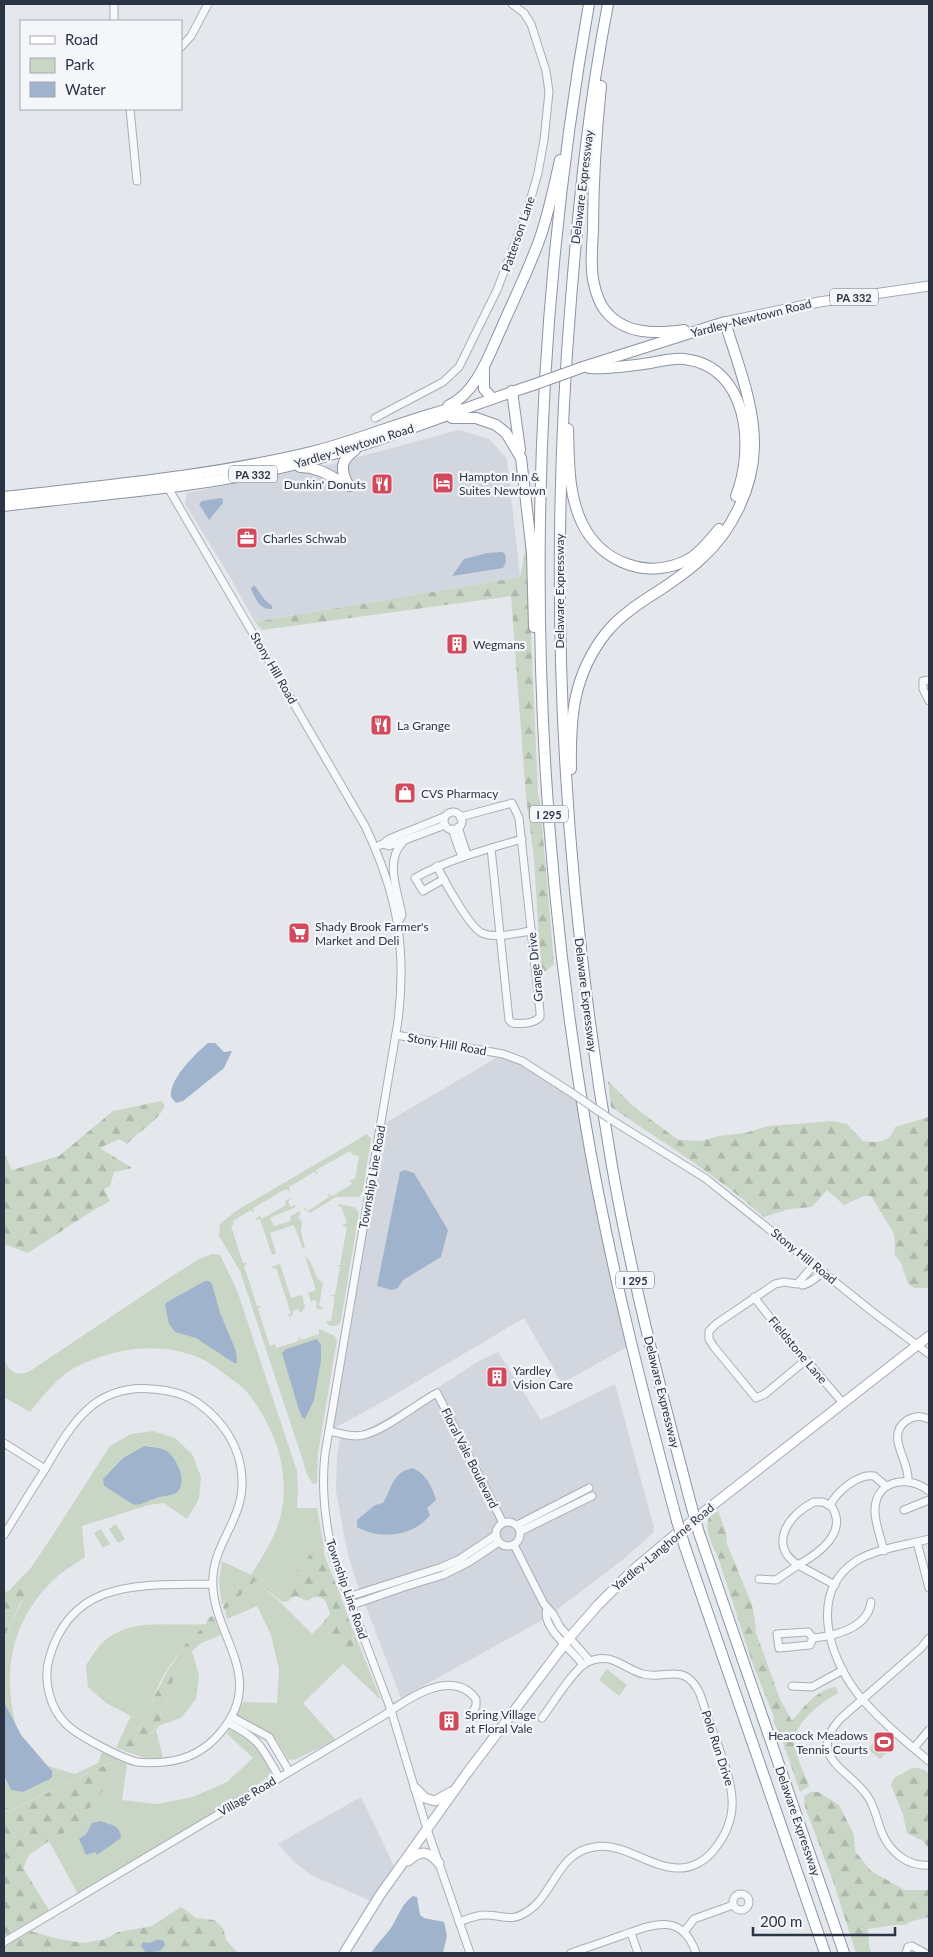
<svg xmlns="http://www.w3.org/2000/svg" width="933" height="1957" font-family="Lato,sans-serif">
<defs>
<pattern id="forest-firs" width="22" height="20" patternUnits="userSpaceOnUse" patternTransform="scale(1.25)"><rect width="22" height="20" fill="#c9d6c5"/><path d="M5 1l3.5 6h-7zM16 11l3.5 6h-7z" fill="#adb8ab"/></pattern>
</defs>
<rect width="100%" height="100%" fill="#e4e7ec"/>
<g fill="#d2d6de">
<polygon points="459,430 489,439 507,459 520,577 255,622 226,570 185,504 187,493 332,464"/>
<polygon points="503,1054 582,1100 631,1345 562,1383 524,1318 384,1401 329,1431 380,1126"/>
<polygon points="498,1352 541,1420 615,1384 654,1528 653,1533 625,1558 546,1618 401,1698 355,1578 347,1550 336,1491 337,1456 340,1438 347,1431 364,1431 412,1404 481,1360"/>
<polygon points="361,1797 394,1866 371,1901 311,1875 293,1861 278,1844"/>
</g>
<g fill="#c9d6c5" fill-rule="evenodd">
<polygon points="367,1134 371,1139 363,1191 359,1197 336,1197 310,1213 304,1209 305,1207 308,1211 329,1197 328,1193 332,1196 352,1184 350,1180 355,1179 359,1156 353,1155 350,1151 316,1170 318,1175 314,1172 289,1187 290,1192 286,1189 253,1208 254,1213 251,1210 233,1221 234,1225 231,1226 243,1263 247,1263 244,1266 257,1306 262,1306 258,1309 270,1346 275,1344 276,1348 299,1341 298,1336 301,1340 319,1334 319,1329 333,1335 337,1339 318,1453 317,1483 313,1484 307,1475 303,1461 240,1271 219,1236 220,1224 236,1211"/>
<polygon points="291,1198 288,1202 291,1207 294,1205 296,1207 270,1218 274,1226 291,1221 290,1217 299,1211 301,1214 298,1217 302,1222 301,1231 305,1248 303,1249 294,1225 270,1233 276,1253 272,1255 260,1219 256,1220 255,1219 260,1216 262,1219 286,1205 285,1201"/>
<path d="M339 1204 355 1207 359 1213 341 1320C339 1326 335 1327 328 1325L326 1321H331L335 1297 330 1295H335L340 1267 336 1265H340L347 1227 342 1225 347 1223 341 1206 337 1207Z"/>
<path d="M213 1254 220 1255 237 1290 297 1471 298 1492 297 1508H317L324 1547 314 1549 280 1593 278 1594 253 1572C263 1555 277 1535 281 1514 291 1471 274 1425 246 1391 241 1385 232 1380 226 1375 218 1369 209 1362 200 1358 160 1341 114 1348 76 1367 58 1376 43 1396 30 1412L4 1397V1360C11 1373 17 1377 30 1371L172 1276 201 1258Z"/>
<path d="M305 1256C315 1264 312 1276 323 1283L319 1306 323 1308 321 1310 316 1308 317 1301 313 1300 311 1302 308 1293 316 1290Z"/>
<polygon points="280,1264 291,1298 302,1295 305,1307 302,1312 300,1313 298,1309 293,1311 293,1315 289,1317 288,1315 291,1314 276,1268 272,1268 271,1267"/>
<path d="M153 1431 175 1438 192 1454 201 1477 199 1499 187 1519 164 1503 149 1505 82 1526 85 1557C77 1563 67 1568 59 1575 13 1615 0 1671 17 1729L4 1702V1638L24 1598V1584L18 1581 30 1569 49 1541 110 1446 131 1434ZM144 1446C150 1446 158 1447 163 1450 176 1459 192 1485 172 1494L134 1505 117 1492 104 1479 123 1458Z"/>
<polygon points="116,1524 125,1539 118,1543 109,1529"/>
<polygon points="101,1529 110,1544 103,1548 94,1533"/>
<polygon points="222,1561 251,1575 227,1598 222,1606 219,1582"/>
<polygon points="255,1581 276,1598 312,1634 321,1625 341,1645 353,1647 354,1640 347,1615 381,1700 343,1664 303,1703 336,1740 294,1760 288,1759 277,1741 269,1732 236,1716 243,1702 277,1703 279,1669 271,1635 257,1606 227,1619 225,1610 235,1601"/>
<path d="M214 1618 221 1635 201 1643 192 1651 199 1675 196 1699 181 1718 160 1725 156 1730 163 1758H145L116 1748 131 1716 106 1703 88 1687 86 1665C91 1658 96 1649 102 1643 131 1616 170 1627 206 1624 185 1644 164 1668 154 1696 152 1702 155 1710 151 1715 136 1732 135 1726 132 1750L152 1733 161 1720V1716L177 1668 198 1639 214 1628Z"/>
<polygon points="607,1669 627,1685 619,1696 599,1680"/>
<path d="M230 1728C253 1738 259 1748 272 1769L268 1777 240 1797 78 1894 49 1841 75 1827 114 1776V1761L11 1810 4 1807V1776L10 1789 27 1790 46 1781 48 1766 45 1765 75 1774 98 1763 102 1752 127 1764 122 1800 157 1804 193 1797 227 1782 253 1758 227 1734Z"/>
<polygon points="880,1734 893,1745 888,1751 876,1740"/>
<polygon points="873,1743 886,1753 880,1759 868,1749"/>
</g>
<g fill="url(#forest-firs)">
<polygon points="527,540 538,794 540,802 554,964 546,971 541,970 534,858 526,797 511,596 262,630 255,622 520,577"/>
<path d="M608 1081 633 1106 678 1140 701 1141 719 1136 745 1133 768 1126 832 1121 847 1124 863 1141C879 1143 890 1143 895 1127L929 1117V1288H914L908 1284 901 1263 895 1255V1241L893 1232 871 1196H864L844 1205 827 1190 812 1207 789 1209 764 1217C717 1175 662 1142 611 1107Z"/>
<path d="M162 1101 165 1106C156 1123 140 1130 127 1144L119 1139 100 1148 132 1168 114 1172 110 1186 104 1189 110 1201 89 1213 28 1253 4 1244V1153L12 1170 59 1156 113 1111Z"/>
<path d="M718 1511 726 1532 727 1544 752 1605 755 1620 756 1633 780 1699 792 1721C803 1708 817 1689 836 1687L838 1693C822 1702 796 1721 794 1741 793 1749 806 1777 809 1786L800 1792 780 1734 774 1723V1717L752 1662 718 1557C712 1545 704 1530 709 1517Z"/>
<path d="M324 1547V1554C331 1573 357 1630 353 1647L351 1648 341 1645 321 1625 330 1614 326 1602 321 1597H313L307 1601 296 1596 291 1598 289 1601 283 1602 255 1581 235 1601 225 1610 223 1608 227 1598 253 1572 278 1594 280 1593 314 1549Z"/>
<polygon points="18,1581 23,1582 25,1584 23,1588 29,1592 21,1602 4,1638 4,1592 9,1591"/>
<path d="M212 1616 215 1621 214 1633H208L199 1639 177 1668 161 1716V1720C153 1730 141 1751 126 1752L124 1745 127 1740 152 1714 154 1697 168 1670 185 1645 206 1624 208 1618Z"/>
<polygon points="114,1761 114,1776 75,1827 49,1841 29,1855 23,1868 49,1910 4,1937 4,1807 12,1810"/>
<polygon points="912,1768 919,1768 929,1773 929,1849 923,1841 907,1833 903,1815 891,1785 894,1778"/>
<polygon points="811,1792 818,1792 839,1805 854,1835 855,1851 871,1871 905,1890 929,1890 929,1917 912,1921 904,1925 896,1925 868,1929 869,1947 872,1953 856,1953 833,1881 805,1807 804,1796"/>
<polygon points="181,1907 196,1918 214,1920 223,1928 226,1940 238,1953 4,1953 4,1946 30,1931 59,1939 84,1943 105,1939 118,1932 152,1926"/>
</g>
<g fill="#9fb4cc">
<polygon points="220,498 223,499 223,503 209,520 199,504 202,501"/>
<polygon points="502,552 505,554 506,562 503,568 452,576 464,559 487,553"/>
<path d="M254 585 265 600 272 606V609C259 610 256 599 251 589Z"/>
<path d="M208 1043H215L224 1052 232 1051 224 1068 183 1101 176 1103 171 1097C169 1079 195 1054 208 1043Z"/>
<polygon points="405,1170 414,1173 448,1230 441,1257 403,1280 398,1288 392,1290 377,1286 400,1172"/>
<polygon points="205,1281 209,1281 212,1284 220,1313 236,1351 237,1363 234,1363 196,1338 175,1332 169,1324 165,1305 167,1302"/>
<polygon points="317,1339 321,1345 321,1361 314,1400 305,1419 302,1417 299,1410 282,1353 286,1349"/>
<path d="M144 1446C151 1447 160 1447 167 1451 177 1459 189 1483 176 1493 170 1496 163 1496 157 1498 149 1500 142 1505 134 1505L106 1487 104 1485 103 1479 123 1458Z"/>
<path d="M412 1468C426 1473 432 1486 436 1500L427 1508 430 1515C413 1537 380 1540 357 1527V1520L375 1505 383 1503C393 1487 391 1474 412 1468Z"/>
<polygon points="4,1702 21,1735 52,1771 52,1777 50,1779 23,1792 11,1790 4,1776"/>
<path d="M100 1821C110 1825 120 1824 121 1838L97 1855 95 1852 86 1855 79 1839 86 1834 92 1823Z"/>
<path d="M413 1896 417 1897 420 1915 424 1918 444 1922 447 1936 443 1953H371C377 1944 384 1937 391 1928 398 1917 402 1903 413 1896Z"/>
<polygon points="156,1940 163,1940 165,1945 160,1951 146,1953 141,1946 143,1942 150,1943"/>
</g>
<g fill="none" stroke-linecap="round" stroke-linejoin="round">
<g stroke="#a9aeb7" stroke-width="9">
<g id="minor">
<polyline points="114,21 114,4"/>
<polyline points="181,47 191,36 208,4"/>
<polyline points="130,109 137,181"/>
<polyline points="375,418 443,382 459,367 497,290 527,212 538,173 544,140 549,92 546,71 531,24 524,13 512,4"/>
<path d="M167 486 365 826C397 893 407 947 398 1021L325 1454C321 1489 325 1522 333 1556L391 1710 427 1829 470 1953"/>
<polyline points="929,680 923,681 923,689 929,701"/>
<circle cx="453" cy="821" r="9"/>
<path d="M460 817 512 803 519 818 540 1012V1017C534 1024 520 1024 512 1023L509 1020 491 848"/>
<polyline points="458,827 467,855"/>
<polyline points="452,829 462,857"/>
<polyline points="383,844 389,846 445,825"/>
<polyline points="375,847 383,844 389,839 444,817"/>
<path d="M437 866C443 879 470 928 482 933 496 939 517 933 531 931"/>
<path d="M444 879 423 891 415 878C449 859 485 850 522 839"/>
<path d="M398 923 402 915C398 891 384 861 403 842"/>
<polyline points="396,1035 503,1054 522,1061 572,1093"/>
<polyline points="610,1119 705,1178 874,1313 929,1354"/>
<path d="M802 1285C810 1285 815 1276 825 1273"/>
<polyline points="754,1297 800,1356 806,1360 843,1403"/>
<polyline points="806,1360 765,1394 756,1398 714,1347 709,1339 709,1331 716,1324 775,1284 784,1282 797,1284 814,1265"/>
<path d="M329 1431C339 1433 352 1438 363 1435 384 1431 416 1404 437 1393L503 1523"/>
<polyline points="4,1443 45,1469"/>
<path d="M908 1481C910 1461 885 1436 906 1421 914 1415 921 1416 929 1419"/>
<path d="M814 1502H823L832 1507C848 1533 818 1554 798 1565 767 1545 789 1514 814 1502Z"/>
<path d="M830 1505C837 1492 858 1473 874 1476L886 1486"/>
<polyline points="904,1510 929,1500"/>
<circle cx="508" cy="1534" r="12"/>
<polyline points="517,1525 589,1488"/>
<polyline points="521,1531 592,1496"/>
<path d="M4 1535C17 1514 30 1492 44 1471 70 1427 92 1384 152 1389 168 1390 185 1394 198 1403 223 1421 241 1447 242 1479 244 1518 216 1540 213 1576 208 1633 270 1675 220 1733 205 1751 187 1760 164 1762 155 1763 146 1763 137 1762 121 1758 78 1736 66 1724 50 1708 43 1681 49 1659 72 1576 144 1586 213 1584"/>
<path d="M929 1539C907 1545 875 1549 856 1561 809 1592 828 1655 857 1693 878 1719 904 1740 929 1761"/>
<polyline points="917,1542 929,1588"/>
<polyline points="514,1545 544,1604 553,1614 560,1627 590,1661"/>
<path d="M884 1551C881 1538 874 1522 875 1508 877 1479 910 1475 929 1491"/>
<polyline points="759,1579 776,1580 798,1565 835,1585"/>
<polyline points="348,1597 442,1567 460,1559 496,1535"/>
<polyline points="352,1605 407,1586 443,1575 469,1562 499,1542"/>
<path d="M547 1608C540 1627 573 1650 583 1665"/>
<polygon points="808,1632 813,1638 810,1645 779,1648 777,1634"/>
<path d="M813 1638C835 1636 868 1628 871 1602"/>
<path d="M929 1638 921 1648 840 1719C805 1758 851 1770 868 1797 875 1807 877 1821 882 1833 890 1852 908 1867 929 1865"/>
<polyline points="792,1686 812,1687 843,1670"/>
<polyline points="232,1717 269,1737 289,1771"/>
<path d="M228 1723C260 1739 261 1746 279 1777"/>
<polyline points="914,1748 929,1730"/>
<circle cx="741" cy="1902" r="8"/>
<path d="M459 1922C467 1919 476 1915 485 1915 503 1915 511 1923 528 1911 553 1895 558 1852 594 1847 623 1842 649 1867 677 1868 691 1869 705 1861 713 1851 743 1815 732 1786 719 1748 712 1730 706 1712 700 1694 685 1661 666 1680 643 1674 622 1668 611 1650 586 1663 573 1670 552 1705 542 1718"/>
<polyline points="684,1932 694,1919 733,1905"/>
<polyline points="631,1933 638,1953"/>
<path d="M4 1942 383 1716C407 1699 452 1667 476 1699V1706L470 1717"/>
<path d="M571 1953C589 1947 606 1941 623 1935 654 1924 682 1912 696 1953"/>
<polyline points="906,1953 908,1947 912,1946 925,1953"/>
</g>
</g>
<g stroke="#a3abb8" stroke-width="11">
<g id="major">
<polyline points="725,322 819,302 929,286"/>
<polyline points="415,1788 425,1798 435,1801 451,1792"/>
<path d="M408 1861C421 1850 427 1850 439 1863"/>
<polyline points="344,1953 380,1895 467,1773 570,1637 598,1605 632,1571 677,1533 929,1336"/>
</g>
</g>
<g stroke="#8b94a3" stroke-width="12">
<g id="highway">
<path d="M589 4C524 370 524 749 584 1115 607 1253 641 1387 677 1521"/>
<path d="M608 4C589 101 579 200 571 299 547 589 562 879 612 1166 632 1281 662 1395 692 1508"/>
<path d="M601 86C596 134 593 183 593 231 592 248 590 268 594 284 596 293 599 302 604 309 623 335 656 334 684 330"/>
<path d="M589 368C609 369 630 366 650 363 661 361 673 358 684 359 749 366 755 449 736 496"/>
<polyline points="484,370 484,389 492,398"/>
<polyline points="512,391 520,450"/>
<path d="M448 406C477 392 488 357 501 329 514 299 529 269 540 238 549 212 554 186 560 160"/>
<polyline points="452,418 476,418 496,425 506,433 521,458 532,553 534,627"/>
<path d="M568 429C569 461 568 494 582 523 601 563 649 581 689 559 701 552 710 540 719 529"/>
<path d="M300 467C321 467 332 478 350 486"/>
<path d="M349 486C340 471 340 460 355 450"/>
<path d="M4 497C108 485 213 476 315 451 363 439 409 418 457 407"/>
<path d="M4 506C98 494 193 489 285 467 371 447 450 412 533 385"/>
<path d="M571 769C570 717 573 675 606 633 621 614 643 601 663 588 676 579 690 570 702 558 732 531 753 488 754 447 755 405 737 362 725 322L583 367"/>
<polyline points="699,1533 844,1953"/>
<polyline points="685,1547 825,1953"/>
</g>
</g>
<use href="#minor" stroke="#f7f8fa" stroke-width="7"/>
<use href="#major" stroke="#fff" stroke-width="9"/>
<use href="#highway" stroke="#fff" stroke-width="10"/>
<g stroke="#a9aeb7" stroke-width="9" stroke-linecap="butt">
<polyline id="minor-bridge" points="572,1093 610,1119"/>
</g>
<g stroke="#8b94a3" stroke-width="12" stroke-linecap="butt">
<g id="highway-bridge">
<polyline points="533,385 583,367"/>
<polyline points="692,1508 699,1533"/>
<polyline points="677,1521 685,1547"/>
</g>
</g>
<use href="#minor-bridge" stroke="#f7f8fa" stroke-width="7"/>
<use href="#highway-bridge" stroke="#fff" stroke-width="10"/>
</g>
<defs>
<g id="hotel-square" transform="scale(1.125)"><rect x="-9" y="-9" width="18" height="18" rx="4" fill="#d1495b" stroke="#f4f6f9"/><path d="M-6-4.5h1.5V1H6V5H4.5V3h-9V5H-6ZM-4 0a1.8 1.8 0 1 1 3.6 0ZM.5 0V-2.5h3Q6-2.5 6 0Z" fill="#fff"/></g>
<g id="restaurant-square" transform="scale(1.125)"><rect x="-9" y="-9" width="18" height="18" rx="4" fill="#d1495b" stroke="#f4f6f9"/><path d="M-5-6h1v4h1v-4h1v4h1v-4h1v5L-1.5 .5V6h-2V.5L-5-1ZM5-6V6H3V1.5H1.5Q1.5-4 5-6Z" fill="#fff"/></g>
<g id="office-square" transform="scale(1.125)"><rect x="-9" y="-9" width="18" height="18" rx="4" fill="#d1495b" stroke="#f4f6f9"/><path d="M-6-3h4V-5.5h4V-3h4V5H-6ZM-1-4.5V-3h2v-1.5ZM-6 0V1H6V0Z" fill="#fff"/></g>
<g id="building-square" transform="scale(1.125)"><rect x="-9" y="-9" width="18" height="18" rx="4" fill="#d1495b" stroke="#f4f6f9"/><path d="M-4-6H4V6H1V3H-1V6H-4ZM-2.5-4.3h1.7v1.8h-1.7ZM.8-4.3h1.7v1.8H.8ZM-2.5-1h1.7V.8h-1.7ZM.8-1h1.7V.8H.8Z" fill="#fff"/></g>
<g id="shop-square" transform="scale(1.125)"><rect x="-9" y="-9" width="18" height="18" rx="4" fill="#d1495b" stroke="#f4f6f9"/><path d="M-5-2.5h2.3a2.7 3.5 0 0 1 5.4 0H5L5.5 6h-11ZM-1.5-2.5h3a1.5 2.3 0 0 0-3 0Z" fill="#fff"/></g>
<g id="supermarket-square" transform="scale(1.125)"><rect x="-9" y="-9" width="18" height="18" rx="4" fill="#d1495b" stroke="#f4f6f9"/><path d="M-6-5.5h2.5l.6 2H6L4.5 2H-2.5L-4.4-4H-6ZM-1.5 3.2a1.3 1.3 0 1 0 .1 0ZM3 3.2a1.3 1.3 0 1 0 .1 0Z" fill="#fff"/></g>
<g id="stadium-square" transform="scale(1.125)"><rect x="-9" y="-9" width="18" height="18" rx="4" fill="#d1495b" stroke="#f4f6f9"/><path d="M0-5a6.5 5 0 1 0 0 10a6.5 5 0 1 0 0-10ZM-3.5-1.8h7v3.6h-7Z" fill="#fff"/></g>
</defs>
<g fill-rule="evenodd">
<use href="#hotel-square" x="443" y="483"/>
<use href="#restaurant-square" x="382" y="484"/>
<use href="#office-square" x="247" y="538"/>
<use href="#building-square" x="457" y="644"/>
<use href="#restaurant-square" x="381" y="725"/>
<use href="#shop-square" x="405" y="793"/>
<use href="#supermarket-square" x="299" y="933"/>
<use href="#building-square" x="497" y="1377"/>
<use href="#building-square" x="449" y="1721"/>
<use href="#stadium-square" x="884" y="1742"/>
</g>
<g text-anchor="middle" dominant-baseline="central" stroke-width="4.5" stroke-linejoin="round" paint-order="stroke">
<g fill="#f4f6f9" stroke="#676e7b" stroke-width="1">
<rect x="830" y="288.5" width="48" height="17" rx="4"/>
<rect x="229" y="465.5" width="48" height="17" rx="4"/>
<rect x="530" y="805.5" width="38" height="17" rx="4"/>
<rect x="616" y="1271.5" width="38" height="17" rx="4"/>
</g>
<g font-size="11" font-weight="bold" fill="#2b3445">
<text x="854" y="297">PA 332</text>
<text x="253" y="474">PA 332</text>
<text x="549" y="814">I 295</text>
<text x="635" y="1280">I 295</text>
</g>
<g font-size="12" fill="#2b3445" stroke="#f4f6f9">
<text transform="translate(582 187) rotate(-83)">Delaware Expressway</text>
<text transform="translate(518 234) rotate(-71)">Patterson Lane</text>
<text transform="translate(751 318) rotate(-14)">Yardley-Newtown Road</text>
<text transform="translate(354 446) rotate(-17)">Yardley-Newtown Road</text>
<text transform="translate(559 591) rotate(-90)">Delaware Expressway</text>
<text transform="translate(274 668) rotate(60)">Stony Hill Road</text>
<text transform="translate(535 967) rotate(-96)">Grange Drive</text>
<text transform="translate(586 995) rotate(83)">Delaware Expressway</text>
<text transform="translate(447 1044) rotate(10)">Stony Hill Road</text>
<text transform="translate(372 1177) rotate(-80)">Township Line Road</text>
<text transform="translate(804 1256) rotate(39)">Stony Hill Road</text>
<text transform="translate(798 1350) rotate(50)">Fieldstone Lane</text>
<text transform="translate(662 1392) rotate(76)">Delaware Expressway</text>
<text transform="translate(470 1458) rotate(63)">Floral Vale Boulevard</text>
<text transform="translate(663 1547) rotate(-40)">Yardley-Langhorne Road</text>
<text transform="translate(347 1589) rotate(71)">Township Line Road</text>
<text transform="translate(718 1748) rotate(72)">Polo Run Drive</text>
<text transform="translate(247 1796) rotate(-31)">Village Road</text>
<text transform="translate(798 1821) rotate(71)">Delaware Expressway</text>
</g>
<g font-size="12" fill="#2b3445" stroke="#f4f6f9" text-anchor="start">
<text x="459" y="476">Hampton Inn &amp;<tspan x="459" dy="14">Suites Newtown</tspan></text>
<text x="366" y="484" text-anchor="end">Dunkin' Donuts</text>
<text x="263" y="538">Charles Schwab</text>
<text x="473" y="644">Wegmans</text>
<text x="397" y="725">La Grange</text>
<text x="421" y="793">CVS Pharmacy</text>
<text x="315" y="926">Shady Brook Farmer's<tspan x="315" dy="14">Market and Deli</tspan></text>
<text x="513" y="1370">Yardley<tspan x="513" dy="14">Vision Care</tspan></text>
<text x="465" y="1714">Spring Village<tspan x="465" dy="14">at Floral Vale</tspan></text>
<text x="868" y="1735" text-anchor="end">Heacock Meadows<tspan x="868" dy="14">Tennis Courts</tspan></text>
</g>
</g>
<rect width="933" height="1957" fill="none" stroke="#2b3445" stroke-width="10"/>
<rect x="20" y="20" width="162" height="90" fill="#f4f6f9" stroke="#a4a8b1"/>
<rect x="30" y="36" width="25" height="8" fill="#ffffff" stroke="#a4a8b1"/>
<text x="65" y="45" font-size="15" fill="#2b3445">Road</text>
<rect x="30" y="58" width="25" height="15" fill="#c9d6c5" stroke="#a4a8b1"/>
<text x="65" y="70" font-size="15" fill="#2b3445">Park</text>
<rect x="30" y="82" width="25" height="15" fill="#9fb4cc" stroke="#a4a8b1"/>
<text x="65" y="95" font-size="15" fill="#2b3445">Water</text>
<path d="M753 1927v8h142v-8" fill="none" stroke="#2b3445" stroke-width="2.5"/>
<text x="760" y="1927" font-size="15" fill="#2b3445" stroke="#f4f6f9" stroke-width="4" paint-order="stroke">200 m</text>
</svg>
